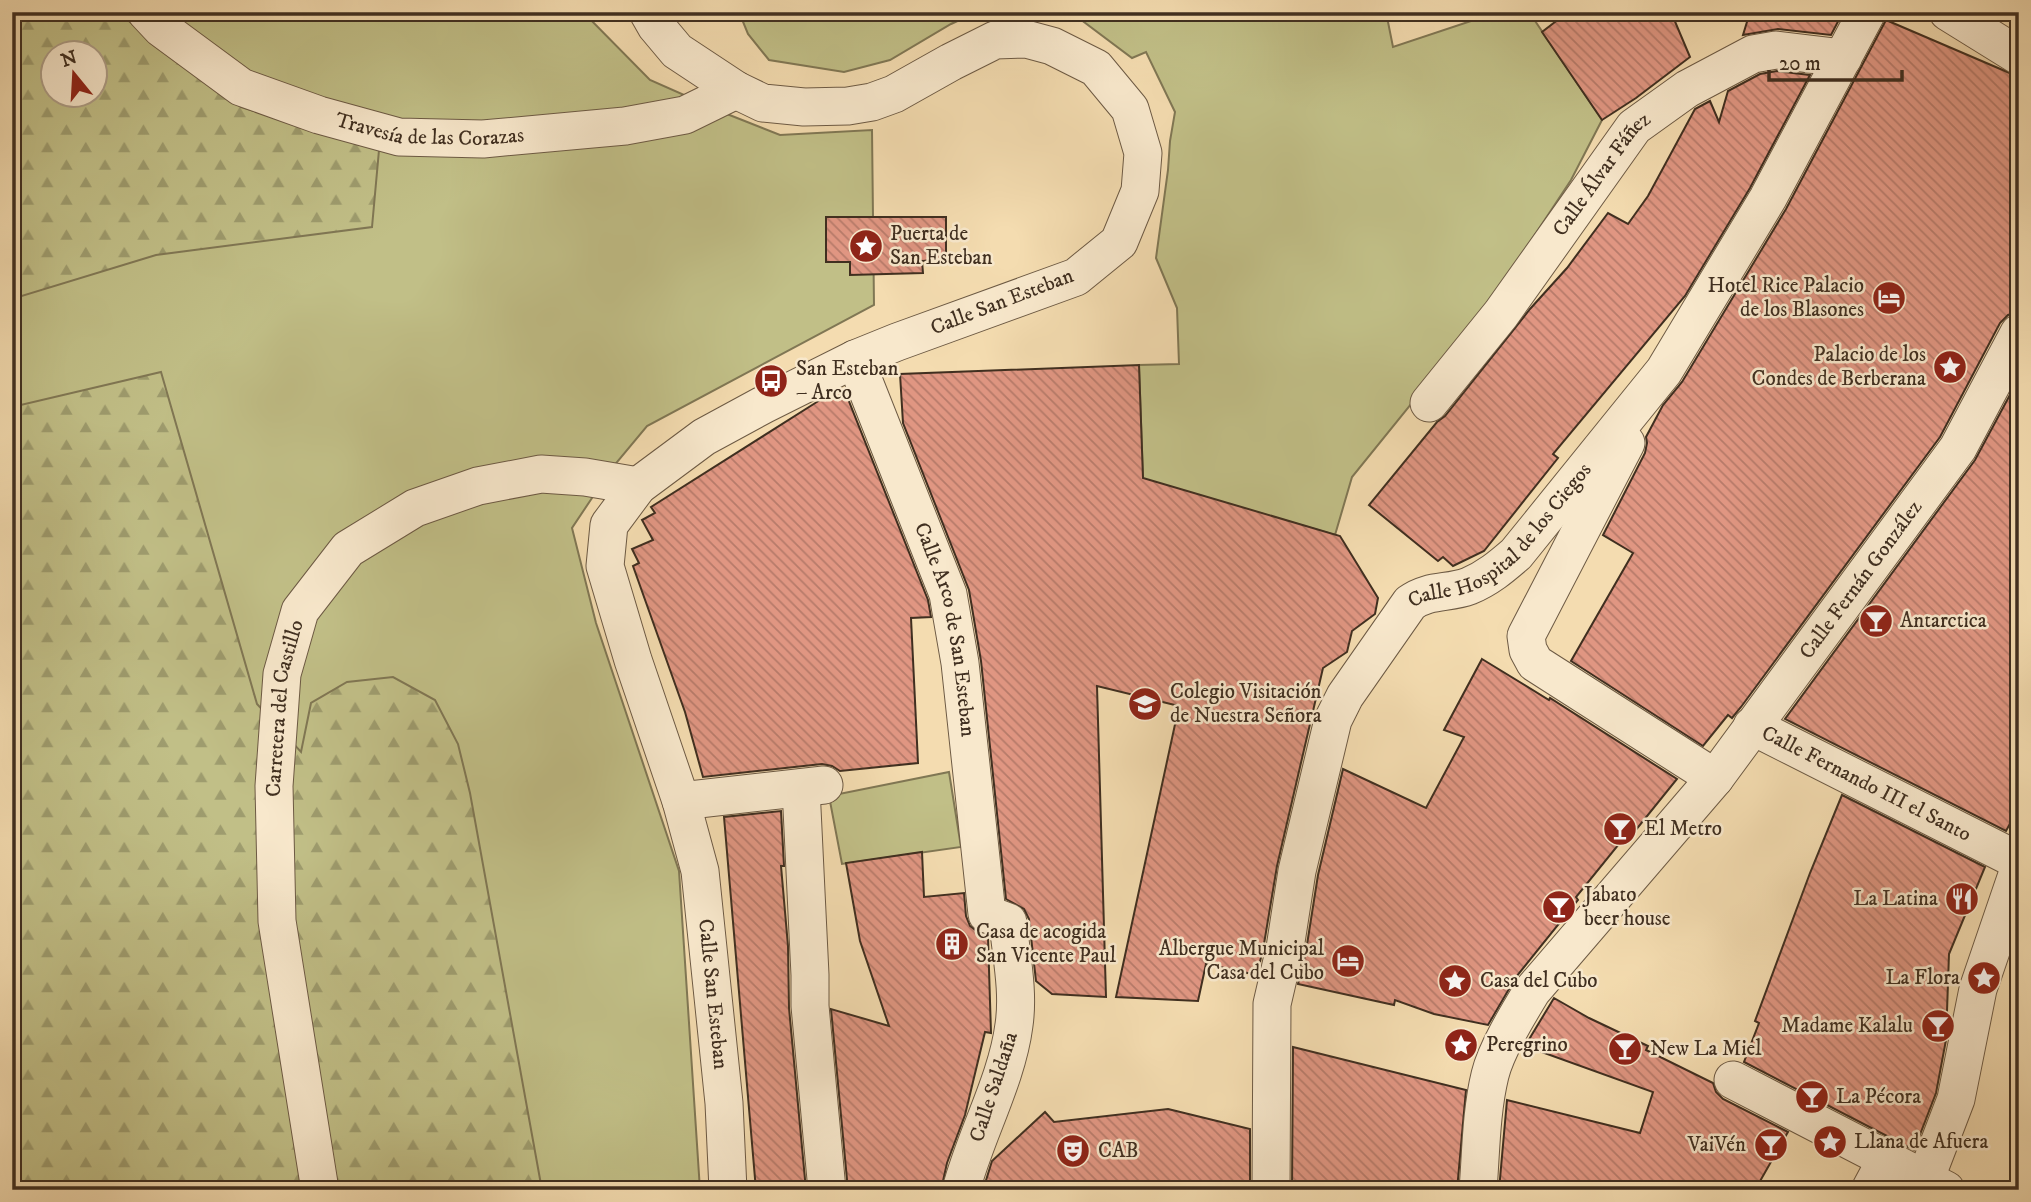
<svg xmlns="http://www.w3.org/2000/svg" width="2031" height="1202" font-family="'IM FELL DW Pica',serif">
<defs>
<pattern id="forest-firs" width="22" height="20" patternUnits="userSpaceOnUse" patternTransform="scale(1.75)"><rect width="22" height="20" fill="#c1bf87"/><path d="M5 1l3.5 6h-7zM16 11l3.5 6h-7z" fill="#9e9c6e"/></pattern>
<pattern id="building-back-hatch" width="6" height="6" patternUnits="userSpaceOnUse" patternTransform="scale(1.75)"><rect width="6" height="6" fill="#e09682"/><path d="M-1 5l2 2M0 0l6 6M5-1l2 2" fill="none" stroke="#b77b6a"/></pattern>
</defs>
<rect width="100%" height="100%" fill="#f4dcb0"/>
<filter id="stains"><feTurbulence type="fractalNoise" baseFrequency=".00286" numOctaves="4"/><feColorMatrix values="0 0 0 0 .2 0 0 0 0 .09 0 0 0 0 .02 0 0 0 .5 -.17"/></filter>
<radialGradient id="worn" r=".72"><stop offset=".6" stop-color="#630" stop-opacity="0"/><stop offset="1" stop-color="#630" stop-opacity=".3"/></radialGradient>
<g fill="#c1bf87" stroke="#807754" stroke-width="2" fill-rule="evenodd">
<path d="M12 12H583L650 80 727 114 780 135 872 130 874 305 647 426 612 468 572 528 596 623 679 871 700 1190H12ZM52 52H94V94H52Z"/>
<polygon points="739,12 977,12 951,24 890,60 844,72 769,60 748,34"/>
<polygon points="1076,12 1386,12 1393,47 1498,12 1529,12 1602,120 1571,180 1494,297 1412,403 1352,477 1335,535 1143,479 1139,365 1179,364 1177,308 1156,258 1168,170 1170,141 1175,112 1146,52 1132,58 1076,16"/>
<polygon points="949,772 961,847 842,864 829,796"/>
</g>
<g fill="url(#forest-firs)" stroke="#807754" stroke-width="2" fill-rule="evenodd">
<path d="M12 12H117L241 107 379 150 372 227 156 255 12 299ZM52 52H94V94H52Z"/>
<polygon points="161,372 257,704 301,752 311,703 347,682 393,677 435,700 458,744 470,793 542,1190 12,1190 12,407"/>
</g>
<g fill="url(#building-back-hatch)" stroke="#402f20" stroke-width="2">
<polygon points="1568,12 1671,12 1690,57 1636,98 1602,120 1542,32"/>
<polygon points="1750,12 1843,12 1831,35 1778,29 1743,35"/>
<polygon points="1886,20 2019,77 2019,312 2008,315 2000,323 1940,437 1741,707 1732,718 1728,715 1703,746 1571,661 1633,553 1603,535 1645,453 1647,443 1646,437 1663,405 1682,382 1786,209"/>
<polygon points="1777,71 1810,75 1750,188 1685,296 1553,454 1558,458 1484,551 1453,566 1443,557 1438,561 1369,505 1437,422 1445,416 1530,309 1567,268 1608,213 1628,224 1648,196 1695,109 1710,101 1719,122 1728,91 1760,74"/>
<polygon points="826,217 946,217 946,258 922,261 923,273 850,275 850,262 826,262"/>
<polygon points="1139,365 1143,478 1340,536 1378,598 1375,614 1352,631 1347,652 1323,668 1277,866 1264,944 1257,975 1206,964 1198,1001 1116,997 1179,706 1097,686 1106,997 1052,994 1036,981 1029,919 1024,909 1006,899 981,661 969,590 903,423 900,374"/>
<polygon points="2019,378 2019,807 2006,831 1785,719 1975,460"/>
<polygon points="837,391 848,399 928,600 931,617 911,618 918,763 840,771 832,766 822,764 703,777 685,712 633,566 639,563 632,549 653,540 642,520 655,513 651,507 820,400"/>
<polygon points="1482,659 1549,700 1550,698 1677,779 1631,836 1627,834 1576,897 1578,900 1516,977 1488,1025 1434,1014 1395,1000 1394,1005 1298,984 1306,951 1318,875 1343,769 1426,808 1464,737 1444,730"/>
<polygon points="1842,795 1985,867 1949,954 1946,1040 1936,1093 1914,1150 1744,1062 1759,1023 1755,1021 1810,873"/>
<polygon points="781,811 784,866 781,866 788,946 789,1008 806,1190 756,1190 724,817"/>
<polygon points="922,852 924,897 964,893 966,916 970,926 979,933 988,937 991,1033 985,1032 965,1115 947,1163 941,1190 848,1190 831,1009 889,1026 860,941 846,863"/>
<polygon points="1554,998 1589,1018 1648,1046 1646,1050 1713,1083 1716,1092 1723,1099 1788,1132 1755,1190 1499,1190 1507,1100 1640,1133 1653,1092 1525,1046"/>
<polygon points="1293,1047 1466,1090 1457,1190 1292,1190"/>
<polygon points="1168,1109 1250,1129 1250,1190 983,1190 992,1161 1045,1112 1054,1122"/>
</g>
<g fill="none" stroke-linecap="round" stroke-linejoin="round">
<g stroke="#6d5a44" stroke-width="39">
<g id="street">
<path id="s1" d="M146 12 161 28 241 87 319 115 399 137 483 139 625 126 685 115 736 90"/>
<path id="s2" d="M648 12 656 26 677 51 736 90 763 103 804 107 848 106 872 102 894 94 951 62 995 40 1026 39 1052 46 1096 68 1130 109 1143 153 1140 191 1119 242 1076 277 897 342 855 359 763 405 704 437 638 486 609 525 605 566 633 660 681 801 700 871 724 1103 728 1190"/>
<polyline points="1948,12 2019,56"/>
<path id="s3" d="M855 359 948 594 960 663 987 914 1008 922C1011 955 1019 991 1014 1025 1007 1080 975 1136 961 1190"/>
<path id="s4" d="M1429 403 1501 314 1634 127 1687 89 1753 54 1776 50 1843 58"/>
<polyline points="1626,443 1526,636 1528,650 1535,663 1715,778"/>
<path id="s5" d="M1752 726 2019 861"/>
<polyline points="801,788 810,975 810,1006 827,1190"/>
<polyline points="681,801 824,785"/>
<polyline points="1733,1080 1946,1190"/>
<polyline points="1925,1180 1956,1099 1978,989 2019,869"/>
<path id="s6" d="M320 1190 277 921 274 786 282 674 300 611 348 549 415 508 478 486 541 474 585 477 638 486"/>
<path id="s7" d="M1271 1190 1272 1004 1285 948 1297 871 1333 720 1345 696 1410 603C1429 589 1448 594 1469 586 1488 578 1501 567 1516 554L1664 371 1768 198 1867 12"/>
<path id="s8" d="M1478 1190C1481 1152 1481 1112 1490 1075 1496 1050 1518 1014 1532 991L1715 778 1958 448 2019 333"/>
<polyline points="1870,1190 1886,1160"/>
</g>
</g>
<use href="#street" stroke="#f8e8cc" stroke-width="37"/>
</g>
<defs>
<g id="sight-disc" transform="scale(1.75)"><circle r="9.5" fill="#8f2418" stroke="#f8e8cc"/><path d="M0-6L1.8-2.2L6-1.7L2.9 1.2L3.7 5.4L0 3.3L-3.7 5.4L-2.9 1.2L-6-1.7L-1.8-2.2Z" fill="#fff"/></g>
<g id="hotel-disc" transform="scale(1.75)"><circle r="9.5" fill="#8f2418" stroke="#f8e8cc"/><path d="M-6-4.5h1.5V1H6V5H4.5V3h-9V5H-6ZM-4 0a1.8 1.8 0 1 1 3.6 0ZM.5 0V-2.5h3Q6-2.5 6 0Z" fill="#fff"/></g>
<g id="bus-disc" transform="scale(1.75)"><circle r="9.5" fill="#8f2418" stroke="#f8e8cc"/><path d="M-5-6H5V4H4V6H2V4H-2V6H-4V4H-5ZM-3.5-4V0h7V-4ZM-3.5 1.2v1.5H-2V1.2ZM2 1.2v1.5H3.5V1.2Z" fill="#fff"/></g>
<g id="bar-disc" transform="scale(1.75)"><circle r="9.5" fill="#8f2418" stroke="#f8e8cc"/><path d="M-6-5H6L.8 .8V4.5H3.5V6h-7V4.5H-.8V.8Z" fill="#fff"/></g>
<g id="school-disc" transform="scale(1.75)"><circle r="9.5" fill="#8f2418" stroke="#f8e8cc"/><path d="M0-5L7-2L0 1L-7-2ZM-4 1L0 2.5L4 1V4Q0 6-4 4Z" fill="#fff"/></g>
<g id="restaurant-disc" transform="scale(1.75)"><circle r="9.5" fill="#8f2418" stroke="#f8e8cc"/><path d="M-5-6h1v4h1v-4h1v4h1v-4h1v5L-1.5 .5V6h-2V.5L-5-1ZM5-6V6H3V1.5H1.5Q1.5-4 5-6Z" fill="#fff"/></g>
<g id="building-disc" transform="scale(1.75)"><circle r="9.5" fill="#8f2418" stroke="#f8e8cc"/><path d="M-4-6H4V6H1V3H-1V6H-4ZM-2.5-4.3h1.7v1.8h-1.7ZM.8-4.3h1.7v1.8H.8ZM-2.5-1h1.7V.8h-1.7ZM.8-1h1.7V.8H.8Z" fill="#fff"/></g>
<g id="theatre-disc" transform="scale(1.75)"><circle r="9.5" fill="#8f2418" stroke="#f8e8cc"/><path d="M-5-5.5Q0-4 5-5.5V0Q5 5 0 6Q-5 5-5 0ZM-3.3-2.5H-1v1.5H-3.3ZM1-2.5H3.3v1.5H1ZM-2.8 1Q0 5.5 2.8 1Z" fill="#fff"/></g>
</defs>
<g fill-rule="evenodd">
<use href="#sight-disc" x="866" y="246"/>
<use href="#hotel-disc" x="1889" y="298"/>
<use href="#sight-disc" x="1950" y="367"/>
<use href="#bus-disc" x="771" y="381"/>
<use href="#bar-disc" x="1876" y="621"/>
<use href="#school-disc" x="1145" y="704"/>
<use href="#bar-disc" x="1620" y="829"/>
<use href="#restaurant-disc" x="1962" y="899"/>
<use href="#bar-disc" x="1559" y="907"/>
<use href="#building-disc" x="952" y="944"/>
<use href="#hotel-disc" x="1348" y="961"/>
<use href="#sight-disc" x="1984" y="978"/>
<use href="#sight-disc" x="1455" y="981"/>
<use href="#bar-disc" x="1938" y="1026"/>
<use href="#sight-disc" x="1461" y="1045"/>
<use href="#bar-disc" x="1625" y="1049"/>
<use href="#bar-disc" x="1812" y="1097"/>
<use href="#sight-disc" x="1830" y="1142"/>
<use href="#bar-disc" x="1771" y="1145"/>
<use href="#theatre-disc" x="1073" y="1151"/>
</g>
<g text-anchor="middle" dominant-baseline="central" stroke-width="5" stroke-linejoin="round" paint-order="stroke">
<g font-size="21" fill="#402f20" stroke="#f8e8cc">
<text stroke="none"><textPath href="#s1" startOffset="317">Travesía de las Corazas</textPath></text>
<text stroke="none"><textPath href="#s4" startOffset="287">Calle Álvar Fáñez</textPath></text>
<text transform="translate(1002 302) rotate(-21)">Calle San Esteban</text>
<text stroke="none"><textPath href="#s7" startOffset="733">Calle Hospital de los Ciegos</textPath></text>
<text stroke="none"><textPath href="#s8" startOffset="737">Calle Fernán González</textPath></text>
<text stroke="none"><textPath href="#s3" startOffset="287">Calle Arco de San Esteban</textPath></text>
<text stroke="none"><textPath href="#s6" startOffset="486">Carretera del Castillo</textPath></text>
<text stroke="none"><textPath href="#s5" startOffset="128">Calle Fernando III el Santo</textPath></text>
<text stroke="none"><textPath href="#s2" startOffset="1773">Calle San Esteban</textPath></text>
<text transform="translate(994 1087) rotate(-72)">Calle Saldaña</text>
</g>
<g font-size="21" fill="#402f20" stroke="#f8e8cc" text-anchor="start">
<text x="890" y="234">Puerta de<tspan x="890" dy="24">San Esteban</tspan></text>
<text x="1864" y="286" text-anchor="end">Hotel Rice Palacio<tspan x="1864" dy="24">de los Blasones</tspan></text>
<text x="1926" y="355" text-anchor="end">Palacio de los<tspan x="1926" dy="24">Condes de Berberana</tspan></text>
<text x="796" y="369">San Esteban<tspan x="796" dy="24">– Arco</tspan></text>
<text x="1900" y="621">Antarctica</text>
<text x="1170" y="692">Colegio Visitación<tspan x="1170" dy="24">de Nuestra Señora</tspan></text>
<text x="1644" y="829">El Metro</text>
<text x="1584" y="895">Jabato<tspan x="1584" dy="24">beer house</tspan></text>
<text x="1938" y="899" text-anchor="end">La Latina</text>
<text x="976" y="932">Casa de acogida<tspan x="976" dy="24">San Vicente Paul</tspan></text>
<text x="1324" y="949" text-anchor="end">Albergue Municipal<tspan x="1324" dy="24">Casa del Cubo</tspan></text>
<text x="1960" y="978" text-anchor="end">La Flora</text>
<text x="1480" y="981">Casa del Cubo</text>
<text x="1913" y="1026" text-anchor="end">Madame Kalalu</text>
<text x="1486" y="1045">Peregrino</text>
<text x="1650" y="1049">New La Miel</text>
<text x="1836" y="1097">La Pécora</text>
<text x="1854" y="1142">Llana de Afuera</text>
<text x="1746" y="1145" text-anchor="end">VaiVén</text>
<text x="1098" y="1151">CAB</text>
</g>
</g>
<rect width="2031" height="1202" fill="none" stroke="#f4dcb0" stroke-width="42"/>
<rect x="14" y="14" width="2003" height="1174" fill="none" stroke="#402f20" stroke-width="3.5"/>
<rect x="21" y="21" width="1989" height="1160" fill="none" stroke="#402f20" stroke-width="2"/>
<g transform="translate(74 74) rotate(342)"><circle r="33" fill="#f8e8cc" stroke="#ae9e87" stroke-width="2"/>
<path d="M0-5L12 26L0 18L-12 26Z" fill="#8f2418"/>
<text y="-10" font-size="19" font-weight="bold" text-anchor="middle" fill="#402f20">N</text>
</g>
<path d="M1769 70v10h133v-10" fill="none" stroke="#402f20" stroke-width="3.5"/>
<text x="1779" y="70" font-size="21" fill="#402f20" stroke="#f8e8cc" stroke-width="5" paint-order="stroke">20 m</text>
<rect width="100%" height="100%" filter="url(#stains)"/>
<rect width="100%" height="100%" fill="url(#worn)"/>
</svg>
